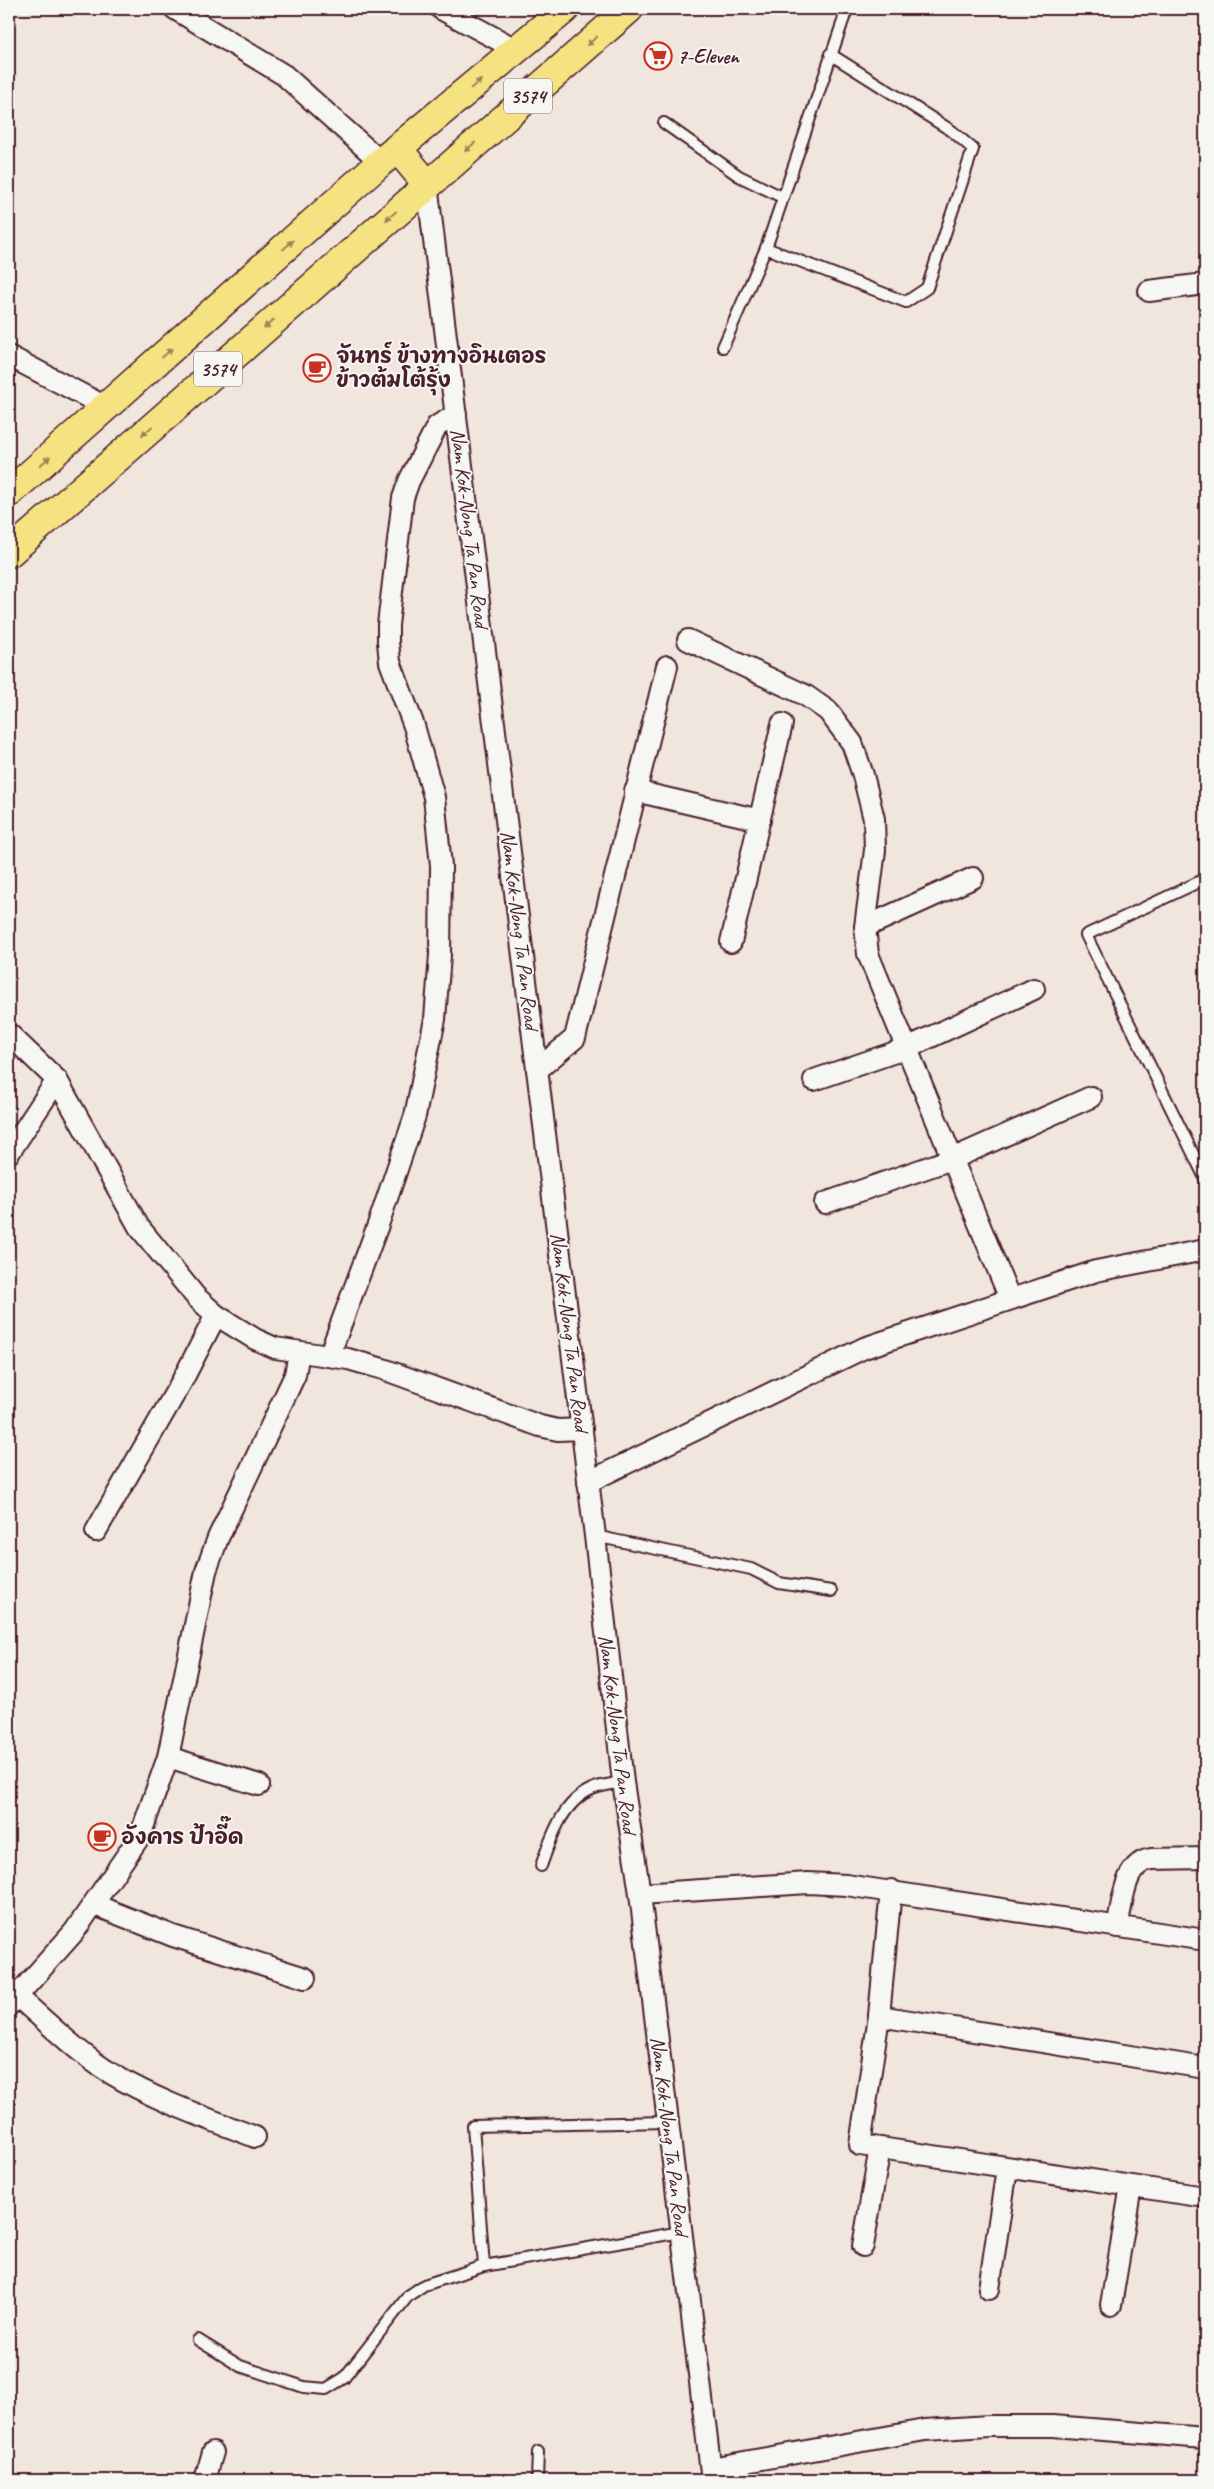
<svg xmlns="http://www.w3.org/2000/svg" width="1214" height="2489" font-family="Caveat,'Playpen Sans Thai',sans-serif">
<rect width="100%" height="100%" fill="#f0e6dd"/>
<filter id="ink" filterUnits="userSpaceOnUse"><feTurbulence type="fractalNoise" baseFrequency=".02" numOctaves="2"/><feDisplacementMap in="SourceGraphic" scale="10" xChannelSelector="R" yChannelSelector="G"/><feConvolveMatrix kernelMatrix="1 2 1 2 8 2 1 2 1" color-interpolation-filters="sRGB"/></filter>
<g filter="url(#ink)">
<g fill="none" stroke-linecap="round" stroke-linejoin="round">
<g stroke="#4a1f2b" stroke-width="14">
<g id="service">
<polyline points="830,54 952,131 973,149 927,288 906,302 766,248 847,9"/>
<polyline points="664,123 739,176 782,197"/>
<polyline points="723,347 766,248"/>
<polyline points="1205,879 1086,935 1205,1178"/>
<polyline points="595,1536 751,1569 779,1583 831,1591"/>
<path d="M541 1866C551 1838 562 1802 592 1789 601 1785 613 1784 623 1782"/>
<polyline points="484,2266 473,2126 668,2122"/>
<polyline points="198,2340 240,2366 304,2387 326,2389 344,2378 408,2296 424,2285 484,2266 681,2232"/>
<polyline points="537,2480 538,2452"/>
</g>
</g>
<g stroke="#4a1f2b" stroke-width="24">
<g id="minor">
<polyline points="175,9 284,75 381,162"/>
<polyline points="441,9 517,50"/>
<polyline points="427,184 595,1536 623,1782 640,1894 712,2480"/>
<polyline points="1149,291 1205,284"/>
<polyline points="9,356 106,407"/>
<polyline points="688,640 805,695 828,711 852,743 863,775 874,819 875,850 865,927 868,954 1010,1299"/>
<polyline points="635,791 760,820"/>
<polyline points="865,927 973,878"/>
<polyline points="731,942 782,724"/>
<polyline points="9,1034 57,1080 139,1227 196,1297 216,1315 255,1339 275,1348 348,1359 383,1369 540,1426 558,1430 582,1429"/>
<polyline points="537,1070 575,1038 667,666"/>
<polyline points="814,1080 907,1048 1034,989"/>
<polyline points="9,1153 57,1080"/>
<polyline points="825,1203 952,1159 1091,1097"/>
<polyline points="329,1356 378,1225 415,1116 435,1019 440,955 441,866 434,797 414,726 390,662 388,642 388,625 403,498 409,481 437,426 456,415"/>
<polyline points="588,1482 864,1348 1096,1271 1205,1250"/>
<polyline points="96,1531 182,1381 216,1315"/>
<polyline points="168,1757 259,1785"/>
<polyline points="891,1890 879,2016 860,2145 1205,2197"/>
<polyline points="640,1894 808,1883 846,1885 1205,1940"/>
<polyline points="95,1905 173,1936 305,1978"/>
<path d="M1117 1927C1123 1904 1123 1862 1152 1859L1205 1858"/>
<path d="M18 1997C48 2023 78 2053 112 2074 157 2101 207 2118 255 2137"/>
<polyline points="9,2005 74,1932 140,1836 168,1757 206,1571 218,1538 295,1375 299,1352"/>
<polyline points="879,2016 1205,2068"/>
<polyline points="863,2246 880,2148"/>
<polyline points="989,2289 1007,2168"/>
<polyline points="1111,2305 1131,2186"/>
<polyline points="711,2468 925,2430 989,2426 1053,2426 1205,2438"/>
<polyline points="205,2480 213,2452"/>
</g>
</g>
<g stroke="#4a1f2b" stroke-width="31">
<g id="primary">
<polyline points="397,148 427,184"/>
<polyline points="9,493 381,162 565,9"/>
<polyline points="9,553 629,9"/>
</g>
</g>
<use href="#service" stroke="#f6f6f2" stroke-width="10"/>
<use href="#minor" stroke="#f6f6f2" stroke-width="20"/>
<use href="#primary" stroke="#f5e382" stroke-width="28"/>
</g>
<defs><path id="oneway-solid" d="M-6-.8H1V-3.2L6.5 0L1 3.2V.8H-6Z" transform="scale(1.25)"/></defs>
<g fill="#a08156">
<use href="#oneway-solid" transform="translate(592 41) rotate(139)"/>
<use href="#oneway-solid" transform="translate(476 84) rotate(-39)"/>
<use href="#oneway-solid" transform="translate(470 147) rotate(139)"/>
<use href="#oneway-solid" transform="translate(391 216) rotate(139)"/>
<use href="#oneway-solid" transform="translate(288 245) rotate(-42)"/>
<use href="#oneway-solid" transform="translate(269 324) rotate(139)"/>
<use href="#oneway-solid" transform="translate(167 353) rotate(-42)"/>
<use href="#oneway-solid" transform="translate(147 431) rotate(139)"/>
<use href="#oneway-solid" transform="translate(45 461) rotate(-41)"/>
</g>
</g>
<defs>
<g id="supermarket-ring" transform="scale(1.4375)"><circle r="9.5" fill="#f6f6f2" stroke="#c8321e" stroke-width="1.5"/><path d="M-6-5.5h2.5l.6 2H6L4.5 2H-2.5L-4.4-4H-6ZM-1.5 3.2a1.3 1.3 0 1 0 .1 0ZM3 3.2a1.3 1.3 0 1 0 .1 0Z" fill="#c8321e"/></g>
<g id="cafe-ring" transform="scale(1.4375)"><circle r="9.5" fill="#f6f6f2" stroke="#c8321e" stroke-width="1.5"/><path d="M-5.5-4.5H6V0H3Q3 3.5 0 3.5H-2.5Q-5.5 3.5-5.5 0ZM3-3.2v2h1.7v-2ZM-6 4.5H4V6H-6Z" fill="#c8321e"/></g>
</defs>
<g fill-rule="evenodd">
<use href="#supermarket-ring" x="658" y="56"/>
<use href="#cafe-ring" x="317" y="368"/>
<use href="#cafe-ring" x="102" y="1837"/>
</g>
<g text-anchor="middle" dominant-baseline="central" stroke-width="4" stroke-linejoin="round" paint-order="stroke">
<g fill="#f6f6f2" stroke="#7e6067" stroke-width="1">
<rect x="504" y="78.5" width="48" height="35" rx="4"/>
<rect x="194" y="351.5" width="48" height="35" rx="4"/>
</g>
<g font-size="20" font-weight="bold" fill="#4a1f2b">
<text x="528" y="96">3574</text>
<text x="218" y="369">3574</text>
</g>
<g font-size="21" font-weight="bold" fill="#4a1f2b" stroke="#f6f6f2" text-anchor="start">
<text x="677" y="56">7-Eleven</text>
<text x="336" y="356">จันทร์ ข้างทางอินเตอร<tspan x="336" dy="24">ข้าวต้มโต้รุ้ง</tspan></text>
<text x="121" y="1837">อังคาร ป้าอี๊ด</text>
</g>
<g font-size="21" fill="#4a1f2b" stroke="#f6f6f2">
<text transform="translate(470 528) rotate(83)">Nam Kok-Nong Ta Pan Road</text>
<text transform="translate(520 930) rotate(83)">Nam Kok-Nong Ta Pan Road</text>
<text transform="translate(570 1332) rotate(83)">Nam Kok-Nong Ta Pan Road</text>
<text transform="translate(618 1734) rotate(83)">Nam Kok-Nong Ta Pan Road</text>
<text transform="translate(670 2136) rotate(83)">Nam Kok-Nong Ta Pan Road</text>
</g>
</g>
<rect width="1214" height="2489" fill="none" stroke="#f6f6f2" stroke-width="30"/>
<rect x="15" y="15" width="1184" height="2459" fill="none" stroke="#4a1f2b" stroke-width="2" filter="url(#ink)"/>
</svg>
